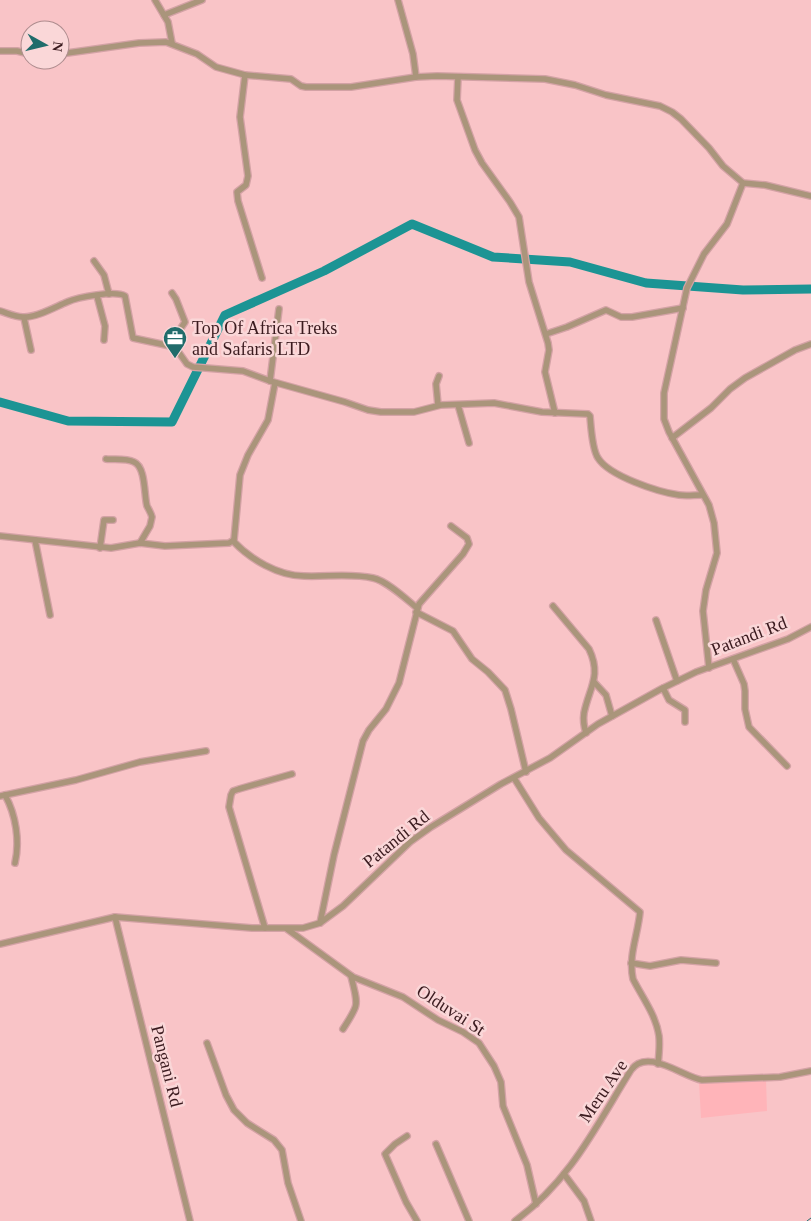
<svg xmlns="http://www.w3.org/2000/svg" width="811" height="1221" font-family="'Times New Roman',serif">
<rect width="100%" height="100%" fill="#f9c4c7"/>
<polygon fill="#ffb4b9" points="766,1080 767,1111 701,1118 699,1082"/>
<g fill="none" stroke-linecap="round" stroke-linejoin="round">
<polyline stroke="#257071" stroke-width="1" points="807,1221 811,1218"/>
<polyline stroke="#1c9494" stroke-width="9" points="0,402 68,421 172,422 225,315 324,271 412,224 493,257 570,262 646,283 743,290 811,289"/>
<g stroke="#d3a2a5" stroke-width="8">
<g id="minor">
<polyline points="155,0 168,22 172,43"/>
<polyline points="398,0 413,54 416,77"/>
<polyline points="164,15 202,0"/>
<polyline points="0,51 17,51 30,54"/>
<polyline points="60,54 139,43 166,42 197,54 216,67 245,75 291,79 301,86 306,87 351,87 416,77 437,76 545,79 575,85 606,95 660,106 672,112 681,119 709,148 723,166 743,183 765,185 811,196"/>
<polyline points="245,75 240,117 248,176 246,185 237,192 238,201 262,278"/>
<polyline points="458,77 457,100 475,150 482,163 510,202 519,217 529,282 548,343 549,350 545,372 555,413"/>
<polyline points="94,261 104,275 109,294"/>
<polyline points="172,293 176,299 185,322 175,337 172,346"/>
<polyline points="97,296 105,326 104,340"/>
<path d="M0 311C7 313 15 317 23 317 36 318 55 307 67 302 78 297 116 290 125 296L133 338 175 347 187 364 193 367 243 371 270 381 345 402 368 410 381 412H414L441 405 494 403 542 412 588 414 590 416C591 427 592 449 598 458 609 476 658 492 679 495 686 496 694 495 702 495"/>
<polyline points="24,318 31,350"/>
<polyline points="546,334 567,327 606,310 621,317 632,317 683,308"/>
<polyline points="270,381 279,309"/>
<polyline points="438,405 436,384 439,376"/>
<polyline points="458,405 469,443"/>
<polyline points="672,438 711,408 730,389 745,378 795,350 811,344"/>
<path d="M106 459C114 460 126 458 134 462 146 467 144 496 147 506 149 510 151 513 152 517L150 526 140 543"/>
<polyline points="0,536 111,548 140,543 165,546 229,543 234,540 240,475 248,455 268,420 275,383"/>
<polyline points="35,540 50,615"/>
<path d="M233 541C250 559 278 576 304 576 327 577 350 573 373 578 387 581 406 599 417 608"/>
<polyline points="100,548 104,520 113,520"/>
<path d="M553 606 589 649C602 676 589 688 584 713 583 720 584 727 586 733"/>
<polyline points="416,612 453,631 472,659 488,672 505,690 511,709 526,772"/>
<polyline points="656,620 677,681"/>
<polyline points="733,659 744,684 745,691 745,709 749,727 787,766"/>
<polyline points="709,668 703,611 706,590 717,553 714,523 709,505 669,432 664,419 664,393 687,288 704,254 727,224 743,183"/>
<polyline points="594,682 606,695 612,716"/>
<polyline points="663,688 669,700 685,710 685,722"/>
<path d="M514 778 539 818 566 850 640 912C638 935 628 955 633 979 642 997 656 1015 659 1036 660 1045 659 1055 658 1064"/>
<path d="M5 795C16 815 20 841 15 863"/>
<polyline points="0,796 76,780 140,762 206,751"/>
<polyline points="115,917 190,1221"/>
<polyline points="320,923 334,855 363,741 369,730 386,709 399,683 419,604 463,554 469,544 467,538 451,526"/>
<polyline points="265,928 229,807 231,795 233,791 239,789 292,774"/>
<polyline points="287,929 353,977 403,997 438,1020 463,1032 479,1043 494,1066 501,1082 503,1106 527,1165 536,1204"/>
<polyline points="0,944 115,917 252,928 303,928 320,923 343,906 410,842 431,827 501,784 550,758 598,724 661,689 696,672 788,639 811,627"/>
<polyline points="631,963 650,966 681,960 716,963"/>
<path d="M343 1029C360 1003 358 1006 351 976"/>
<polyline points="207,1043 226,1095 234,1110 247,1123 274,1140 282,1150 288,1183 301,1221"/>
<polyline points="407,1136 395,1144 385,1154 406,1202 417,1221"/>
<polyline points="436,1144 469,1221"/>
<polyline points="564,1174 584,1201 591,1221"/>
<path d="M515 1221C571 1180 596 1126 631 1070 647 1047 683 1077 702 1080L780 1077 811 1071"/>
</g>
</g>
<use href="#minor" stroke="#aa957b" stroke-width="5.5"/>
</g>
<defs>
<g id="office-pin" transform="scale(1.25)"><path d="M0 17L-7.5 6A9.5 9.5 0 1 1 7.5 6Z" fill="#206c6b" stroke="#fad7d8"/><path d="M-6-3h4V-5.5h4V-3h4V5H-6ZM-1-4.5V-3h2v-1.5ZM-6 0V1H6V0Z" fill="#fff"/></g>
</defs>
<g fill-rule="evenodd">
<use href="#office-pin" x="175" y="338"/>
</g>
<g text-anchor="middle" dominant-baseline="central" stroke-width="5" stroke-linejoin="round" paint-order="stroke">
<g font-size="18" fill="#3b1b1f" stroke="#fad7d8" text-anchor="start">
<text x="192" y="328">Top Of Africa Treks<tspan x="192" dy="21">and Safaris LTD</tspan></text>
</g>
<g font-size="18" fill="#3b1b1f" stroke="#fad7d8">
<text transform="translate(749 636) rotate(-21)">Patandi Rd</text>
<text transform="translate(396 839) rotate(-39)">Patandi Rd</text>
<text transform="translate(451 1010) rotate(33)">Olduvai St</text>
<text transform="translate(167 1066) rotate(76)">Pangani Rd</text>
<text transform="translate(603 1091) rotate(-56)">Meru Ave</text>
</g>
</g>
<g transform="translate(45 45) rotate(98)"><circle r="24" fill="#fad7d8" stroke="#ae8c8e"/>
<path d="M0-4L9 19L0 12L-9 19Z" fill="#206c6b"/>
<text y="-8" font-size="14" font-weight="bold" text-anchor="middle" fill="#3b1b1f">N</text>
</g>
</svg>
